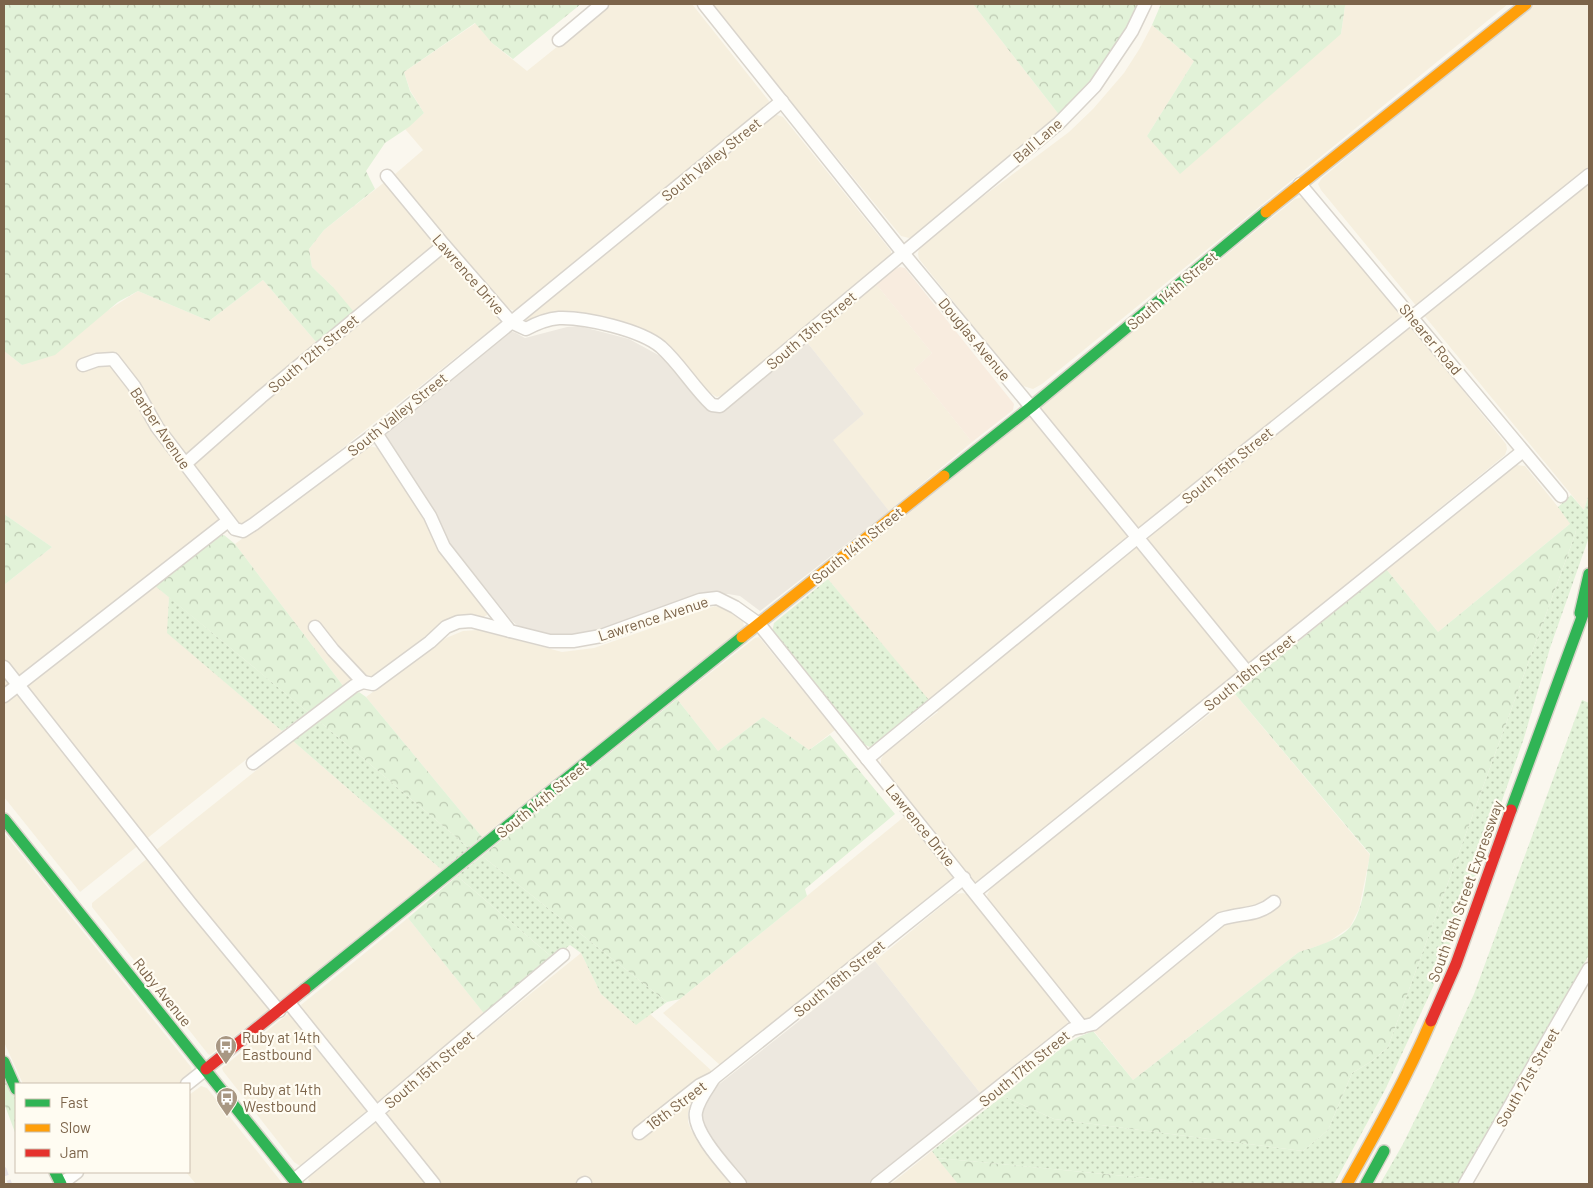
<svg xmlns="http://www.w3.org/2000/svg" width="1593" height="1188" font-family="Barlow,sans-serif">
<defs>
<pattern id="grass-dots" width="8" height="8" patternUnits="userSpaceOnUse" patternTransform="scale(1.25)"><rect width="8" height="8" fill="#e2f2d8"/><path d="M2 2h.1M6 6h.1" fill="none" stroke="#bcc8b1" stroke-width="1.8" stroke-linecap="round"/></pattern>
<pattern id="forest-crowns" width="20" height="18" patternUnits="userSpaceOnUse" patternTransform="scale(1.25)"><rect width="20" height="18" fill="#e2f2d8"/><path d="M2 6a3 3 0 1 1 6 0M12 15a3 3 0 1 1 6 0" fill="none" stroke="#bcc8b1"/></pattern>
</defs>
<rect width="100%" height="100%" fill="#faf7ee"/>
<g fill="#f6efde">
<polygon points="610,4 692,4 769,101 768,105 519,309 514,311 506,307 394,175 423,150 405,129 424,113 410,90 404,72 476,23 492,43 527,71"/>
<polygon points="712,4 973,4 1060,116 915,235 909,238 901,236"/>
<polygon points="1347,4 1508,4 1042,384 1033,389 1023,386 1019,383 919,259 918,254 919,248 926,239 1069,132 1093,109 1124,73 1140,48 1152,25 1194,61 1147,136 1341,34 1345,6"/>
<polygon points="1532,4 1589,4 1589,494 1584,510 1321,190 1318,184 1322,178"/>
<polygon points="774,114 783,117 891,251 891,255 728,393 717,397 705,390 675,351 656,335 600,318 528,323 524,321 523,317"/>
<polygon points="386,181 501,318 499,323 250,522 244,524 235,523 4,689 4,585 52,547 4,514 4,351 22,365 138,291 209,321 263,280 317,343 333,287 312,267 309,249 324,230"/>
<polygon points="1303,197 1313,204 1506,444 1507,449 1505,455 981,881 975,882 971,880 881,766 881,759 884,754 938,712 828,579 1295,199"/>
<polygon points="876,284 932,353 914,369 972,442 889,511 832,440 864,414 806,341"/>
<polygon points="369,446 378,448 489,609 487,615 482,618 440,625 378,674 371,677 365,677 344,687 235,544 365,447"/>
<polygon points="1516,465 1525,466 1571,523 1438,632 1386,569"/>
<polygon points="154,585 169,597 168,633 282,731 145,840 26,687"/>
<polygon points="715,606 728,610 739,616 743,621 744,627 482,837 366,697 446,638 463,631 478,630 562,652 594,648"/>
<polygon points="759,637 835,730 809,750 763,717 718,751 677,699 755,638"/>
<polygon points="20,692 140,844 80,892 4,797 4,704"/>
<polygon points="1235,694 1370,855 1359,909 1350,927 1327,943 1299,952 1133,1080 988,899 987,895 992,886"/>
<polygon points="293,741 442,870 276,1003 155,851"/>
<polygon points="905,816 952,876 953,880 721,1066 663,1013"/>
<polygon points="4,833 191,1067 192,1072 179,1084 23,1084 4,1042"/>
<polygon points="149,857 271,1008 210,1055 208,1054 92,907 92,903"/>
<polygon points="963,893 968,895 1067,1018 1068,1024 1064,1029 981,1094 875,961 956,894"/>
<polygon points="408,918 486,1016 379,1102 376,1101 305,1013 301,1005"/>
<polygon points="581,953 601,994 636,1024 650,1014 714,1073 691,1104 688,1112 688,1122 691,1130 731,1184 439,1184 386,1118 388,1109"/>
<polygon points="289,1013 292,1014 369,1112 304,1165 300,1166 294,1162 223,1071 222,1068"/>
<polygon points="201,1086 207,1088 283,1184 196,1184 186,1172 189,1172 189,1095"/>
<polygon points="375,1122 379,1123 428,1184 312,1184 308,1180 310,1174"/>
<polygon points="932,1151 958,1184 891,1184"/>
</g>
<polygon fill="#f8ecdf" points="900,267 905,268 1014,404 1013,410 972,442 914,369 932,353 876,284 895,269"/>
<g fill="#ede8df">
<polygon points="579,326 629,339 662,357 709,408 806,341 864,414 833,440 889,511 760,611 740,596 728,594 711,594 598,634 548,638 524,631 512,621 445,537 421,490 385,442 384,434 510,331 516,333 525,338 567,327"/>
<polygon points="875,961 981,1094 868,1184 746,1184 704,1129 701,1119 702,1110 713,1089"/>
</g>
<g fill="url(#grass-dots)">
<polygon points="1589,494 1589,537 1550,648 1524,738 1472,886 1434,985 1385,1090 1334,1184 1208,1184 937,1158 932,1151 1003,1096 1054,1119 1303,1151 1328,1130 1352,1073 1372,1061 1388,1047 1576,532 1558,507 1571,495 1584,510"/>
<polygon points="828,579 929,700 875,745 870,747 863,744 772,632 774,623"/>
<polygon points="169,597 308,712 282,731 167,633"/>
<polygon points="1582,700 1589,703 1589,955 1457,1184 1380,1184 1403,1144 1435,1079 1474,994"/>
<polygon points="319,721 469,848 442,870 293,741"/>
<polygon points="482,856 667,1002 636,1025 601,994 581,953 570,945 553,958 457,876"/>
</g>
<g fill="url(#forest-crowns)">
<polygon points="4,4 581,4 513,59 492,43 475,23 404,72 410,91 424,113 409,127 385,143 366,171 375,189 324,230 309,249 312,267 333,287 354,312 317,343 263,280 209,321 138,291 118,302 55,355 22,365 4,351"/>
<polygon points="973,4 1141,4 1131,25 1089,88 1060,116"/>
<polygon points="1161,4 1347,4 1345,6 1341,34 1180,174 1147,136 1194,61 1152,25"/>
<polygon points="4,514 52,547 4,585"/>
<path d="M1571 523 1576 532 1388 1047 1372 1061 1352 1073 1328 1130 1303 1151 1054 1119 1003 1096 1065 1045 1076 1038 1093 1031 1133 1080 1299 952C1315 947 1340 940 1351 926 1364 909 1366 875 1370 854L1235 694 1386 569 1438 632Z"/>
<polygon points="224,535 235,544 344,687 308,712 154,585 220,536"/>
<polygon points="359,692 366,697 482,837 469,848 319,721 353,695"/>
<polygon points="677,699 718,751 763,717 809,750 830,735 895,814 805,889 807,896 680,999 667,1002 482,856"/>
<polygon points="457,876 553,958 486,1016 408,918"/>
<polygon points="4,1071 16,1098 16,1135 4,1103"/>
<polygon points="937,1158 1208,1184 958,1184"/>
</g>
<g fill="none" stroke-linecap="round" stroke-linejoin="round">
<g stroke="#d9d4cc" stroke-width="15">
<g id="street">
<polyline points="704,4 903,253 1031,407 1248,673"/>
<polyline points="559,40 602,4"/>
<path d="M387 176 444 245 511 322 526 329C537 323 547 319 559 318 585 317 641 330 661 347 680 364 693 387 712 405L720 406 1059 123 1095 86 1132 31 1145 4"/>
<polyline points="1300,184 1561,496"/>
<polyline points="83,365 97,360 113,359 134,386 157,427 235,529 243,531 254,524 376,433 782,101"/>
<path d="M376 433 430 516 444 547 510 631 550 641H573L601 636 700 600 717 598 735 607 759 624C867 758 975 892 1082 1027"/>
<polyline points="185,464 261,397 444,245"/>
<polyline points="315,627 333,650 363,682"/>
<polyline points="4,667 190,903 279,1011"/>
<polyline points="4,696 228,521"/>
<polyline points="867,759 1138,537 1589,175"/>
<polyline points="253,763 354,686 363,682 373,684 430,642 446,627 458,622 471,621 510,631"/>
<polyline points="975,892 1523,451"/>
<polyline points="289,1003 434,1184"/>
<path d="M714 1078C708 1088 698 1100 696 1112 692 1132 728 1169 740 1184"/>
<polyline points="187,1084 206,1069"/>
<polyline points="639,1133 700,1085 714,1078 964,878"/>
<polyline points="294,1180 377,1112 563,955"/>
<polyline points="61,1184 77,1172"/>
<polyline points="583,1184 585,1183"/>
<path d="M877 1184 1072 1029 1093 1024 1221 919C1242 912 1256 917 1274 902"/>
<polyline points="1465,1184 1589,969"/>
</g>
</g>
<g stroke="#d8d3c9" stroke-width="14">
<g id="fast">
<polyline points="944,476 1031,407 1266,212"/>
<polyline points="1580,613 1589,574"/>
<polyline points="1511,810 1589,598"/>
<polyline points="4,819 297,1184"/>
<polyline points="305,989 742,637"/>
<polyline points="4,1062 16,1089"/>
<polyline points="55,1172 61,1184"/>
<polyline points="1366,1184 1384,1151"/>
</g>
</g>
<g stroke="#d8d3c9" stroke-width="14">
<g id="slow">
<polyline points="1266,212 1526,4"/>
<polyline points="742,637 944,476"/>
<path d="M1347 1184C1377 1131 1407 1077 1431 1021"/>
</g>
</g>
<g stroke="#d8d3c9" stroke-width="14">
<g id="jam">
<polyline points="1431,1021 1456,964 1511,810"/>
<polyline points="206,1069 305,989"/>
</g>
</g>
<use href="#street" stroke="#fefefc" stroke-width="12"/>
<use href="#fast" stroke="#30b455" stroke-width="11"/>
<use href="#slow" stroke="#ff9f0a" stroke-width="11"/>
<use href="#jam" stroke="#e5322d" stroke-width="11"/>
<polyline stroke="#e7e3e6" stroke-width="4" stroke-dasharray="8 5" stroke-linecap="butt" points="4,1168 10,1184"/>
</g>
<defs>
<g id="bus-pin" transform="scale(1.125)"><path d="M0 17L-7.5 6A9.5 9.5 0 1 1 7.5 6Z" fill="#a89783" stroke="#fffcf2"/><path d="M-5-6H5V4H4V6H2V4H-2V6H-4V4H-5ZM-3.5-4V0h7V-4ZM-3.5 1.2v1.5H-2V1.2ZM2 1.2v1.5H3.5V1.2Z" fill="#fff"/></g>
</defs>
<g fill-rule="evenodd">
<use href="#bus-pin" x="226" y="1046"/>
<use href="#bus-pin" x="227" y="1098"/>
</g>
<g text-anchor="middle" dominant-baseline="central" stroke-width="4.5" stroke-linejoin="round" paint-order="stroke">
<g font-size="15" fill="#7c644a" stroke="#fffcf2">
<text transform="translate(1037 140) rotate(-41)">Ball Lane</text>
<text transform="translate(711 159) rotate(-39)">South Valley Street</text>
<text transform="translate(469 274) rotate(49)">Lawrence Drive</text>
<text transform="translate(1172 290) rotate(-40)">South 14th Street</text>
<text transform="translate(811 330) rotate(-40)">South 13th Street</text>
<text transform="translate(975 339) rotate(50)">Douglas Avenue</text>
<text transform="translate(1431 339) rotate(50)">Shearer Road</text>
<text transform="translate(313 353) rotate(-40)">South 12th Street</text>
<text transform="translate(397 414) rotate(-39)">South Valley Street</text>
<text transform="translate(161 428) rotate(56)">Barber Avenue</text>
<text transform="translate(1227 465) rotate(-39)">South 15th Street</text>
<text transform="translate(857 545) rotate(-39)">South 14th Street</text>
<text transform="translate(653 618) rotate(-18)">Lawrence Avenue</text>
<text transform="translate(1249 672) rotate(-39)">South 16th Street</text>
<text transform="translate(542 799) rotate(-39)">South 14th Street</text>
<text transform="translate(921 825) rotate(51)">Lawrence Drive</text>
<text transform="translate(1465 891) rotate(-70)">South 18th Street Expressway</text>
<text transform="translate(839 978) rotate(-39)">South 16th Street</text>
<text transform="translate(163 992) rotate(51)">Ruby Avenue</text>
<text transform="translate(1024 1068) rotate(-39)">South 17th Street</text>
<text transform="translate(429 1069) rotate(-40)">South 15th Street</text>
<text transform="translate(1527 1077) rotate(-60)">South 21st Street</text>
<text transform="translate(676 1105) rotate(-37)">16th Street</text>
</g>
<g font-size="15" fill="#7c644a" stroke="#fffcf2" text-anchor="start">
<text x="242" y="1037">Ruby at 14th<tspan x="242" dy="17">Eastbound</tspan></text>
<text x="243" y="1089">Ruby at 14th<tspan x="243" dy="17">Westbound</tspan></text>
</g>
</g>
<rect width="1593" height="1188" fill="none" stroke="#7c644a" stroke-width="10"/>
<rect x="15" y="1083" width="175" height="90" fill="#fffcf2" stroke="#cbbfaf"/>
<rect x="25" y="1099" width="25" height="8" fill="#30b455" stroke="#cbbfaf"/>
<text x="60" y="1108" font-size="15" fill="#7c644a">Fast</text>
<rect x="25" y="1124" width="25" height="8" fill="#ff9f0a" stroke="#cbbfaf"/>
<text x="60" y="1133" font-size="15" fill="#7c644a">Slow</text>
<rect x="25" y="1149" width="25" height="8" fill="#e5322d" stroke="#cbbfaf"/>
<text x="60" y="1158" font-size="15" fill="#7c644a">Jam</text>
</svg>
